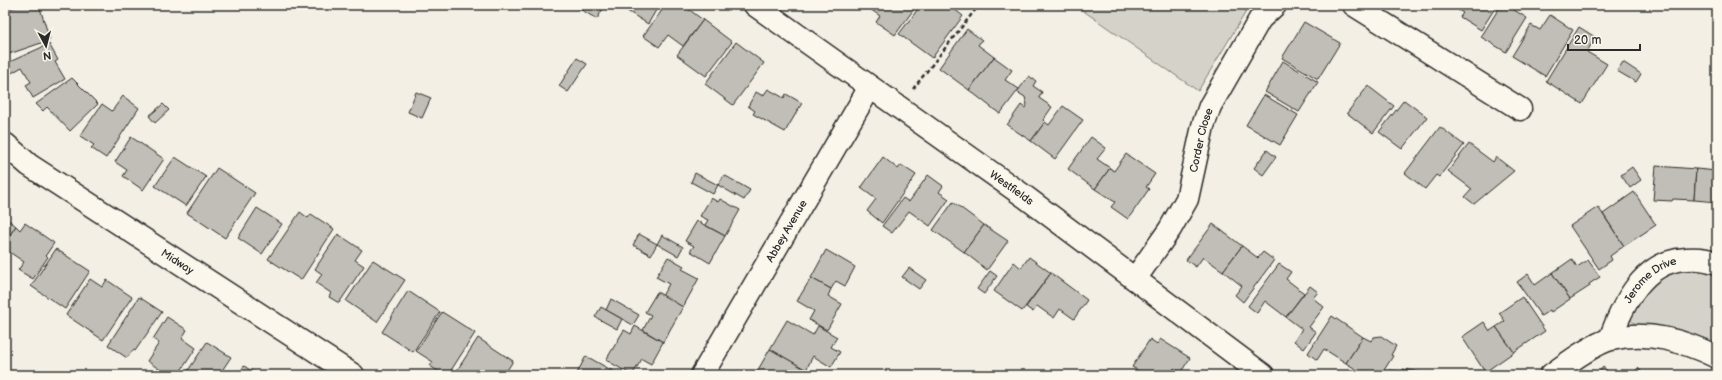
<svg xmlns="http://www.w3.org/2000/svg" width="1722" height="380" font-family="'Balsamiq Sans',sans-serif">
<rect width="100%" height="100%" fill="#f3efe4"/>
<filter id="ink" filterUnits="userSpaceOnUse"><feTurbulence type="fractalNoise" baseFrequency=".025" numOctaves="2"/><feDisplacementMap in="SourceGraphic" scale="8" xChannelSelector="R" yChannelSelector="G"/><feConvolveMatrix kernelMatrix="1 2 1 2 8 2 1 2 1" color-interpolation-filters="sRGB"/></filter>
<g filter="url(#ink)">
<g fill="#d5d2c9" stroke="#807e7a">
<polygon points="1075,5 1250,5 1198,91"/>
<path d="M1689 265 1717 272V346C1703 339 1687 330 1671 328 1654 325 1612 331 1638 300 1644 294 1653 278 1660 275 1669 270 1680 268 1689 265Z"/>
</g>
<g fill="#c0beb6" stroke="#2b2b2b">
<polygon points="21,5 39,5 50,40 6,55 5,50 5,10"/>
<polygon points="579,5 605,5 597,19 578,8"/>
<polygon points="622,5 659,5 648,24 621,7"/>
<polygon points="666,5 683,5 703,20 683,46 668,35 659,47 643,36"/>
<polygon points="872,5 917,5 895,35 876,22 880,16 870,9"/>
<polygon points="921,5 949,5 963,16 932,58 899,34"/>
<polygon points="1457,5 1497,5 1481,30 1460,17 1463,13 1455,8"/>
<polygon points="1501,5 1506,5 1527,18 1506,52 1481,37"/>
<polygon points="1550,15 1573,30 1545,76 1512,56 1531,25 1540,30"/>
<polygon points="703,20 732,42 706,76 677,55"/>
<polygon points="1304,22 1340,43 1318,79 1282,58"/>
<polygon points="1579,27 1595,37 1587,52 1607,64 1582,104 1546,81"/>
<polygon points="967,29 982,40 978,45 994,57 969,90 939,68"/>
<polygon points="736,42 764,63 733,105 705,84"/>
<polygon points="49,44 58,60 55,62 65,79 33,98 26,85 31,82 22,67 8,75 5,70 5,64"/>
<polygon points="994,57 1012,70 1005,80 1019,89 1000,114 969,90"/>
<polygon points="577,58 587,64 568,92 559,86"/>
<polygon points="1283,61 1318,82 1299,112 1265,92"/>
<polygon points="1623,62 1641,74 1636,82 1617,71"/>
<polygon points="1029,76 1036,81 1033,86 1042,92 1039,98 1052,107 1043,120 1045,122 1031,141 1007,125 1021,105 1025,108 1027,105 1025,97 1017,92"/>
<polygon points="72,78 98,104 70,131 47,107 43,111 36,104"/>
<polygon points="1368,86 1394,106 1373,133 1347,113"/>
<polygon points="768,89 784,98 786,94 802,103 785,132 753,114 755,111 748,106 756,92 763,96"/>
<polygon points="416,92 431,98 422,118 408,112"/>
<polygon points="1264,95 1298,115 1280,145 1246,125"/>
<polygon points="123,96 139,108 106,158 91,148 94,145 80,136 102,104 112,111"/>
<polygon points="1404,100 1427,117 1402,149 1379,132"/>
<polygon points="163,104 169,110 155,123 149,116"/>
<polygon points="1063,106 1083,120 1055,159 1031,141 1045,122 1049,125"/>
<polygon points="1440,127 1464,145 1439,177 1436,175 1425,189 1405,173"/>
<polygon points="131,137 164,159 143,190 123,176 127,170 115,162"/>
<polygon points="1091,137 1106,148 1097,159 1110,168 1095,189 1068,169"/>
<polygon points="1469,144 1493,162 1496,157 1514,171 1474,204 1465,197 1472,189 1448,171"/>
<polygon points="1267,150 1276,157 1263,175 1254,168"/>
<polygon points="1126,154 1155,174 1146,187 1149,189 1128,219 1111,207 1115,202 1095,189 1110,168 1114,171"/>
<polygon points="175,157 206,177 186,206 155,186"/>
<polygon points="883,157 898,169 901,165 916,175 882,223 867,211 876,199 861,188"/>
<polygon points="1656,166 1696,169 1694,200 1673,199 1672,201 1653,200"/>
<polygon points="1632,167 1641,180 1630,188 1621,175"/>
<polygon points="217,168 255,193 225,238 187,213"/>
<polygon points="1696,169 1717,171 1717,202 1694,200"/>
<polygon points="695,173 718,185 713,194 691,182"/>
<polygon points="724,175 750,190 744,200 718,185"/>
<polygon points="928,175 943,186 939,192 949,199 930,226 909,211 892,233 882,226 903,198 909,202"/>
<polygon points="1634,192 1656,225 1624,246 1603,214"/>
<polygon points="711,198 718,202 720,199 740,210 725,236 705,225 708,220 700,216"/>
<polygon points="953,202 984,225 964,252 933,230"/>
<polygon points="1598,207 1624,246 1610,256 1612,260 1599,269 1570,226"/>
<polygon points="257,208 282,224 262,254 238,238"/>
<polygon points="5,211 9,215 6,218 16,226 5,242"/>
<polygon points="300,212 308,218 311,214 334,229 301,280 268,259"/>
<polygon points="697,221 725,236 710,263 690,251 694,246 685,241"/>
<polygon points="25,223 54,243 46,255 48,257 33,279 18,270 24,262 5,249 5,242 16,226 20,230"/>
<polygon points="1213,224 1242,246 1223,271 1203,257 1196,267 1186,260"/>
<polygon points="984,225 1008,241 987,270 964,252"/>
<polygon points="338,234 362,250 355,260 364,266 339,303 329,297 331,293 316,283 322,274 315,269"/>
<polygon points="639,234 657,244 651,255 633,245"/>
<polygon points="662,235 683,247 678,256 657,244"/>
<polygon points="1242,246 1258,258 1263,252 1274,260 1243,302 1235,295 1242,286 1223,271"/>
<polygon points="56,249 90,271 65,309 31,286"/>
<polygon points="826,250 855,267 845,286 836,281 831,289 811,278"/>
<polygon points="668,257 684,266 682,269 699,278 683,307 662,296 669,284 656,277"/>
<polygon points="1029,257 1051,273 1022,311 994,291 1014,262 1021,268"/>
<polygon points="1572,259 1577,267 1588,260 1600,277 1589,284 1590,286 1570,299 1552,273"/>
<polygon points="373,260 405,280 377,322 346,301"/>
<polygon points="1279,264 1291,272 1286,279 1304,293 1286,317 1265,301 1257,313 1248,306"/>
<polygon points="909,268 926,280 919,289 902,277"/>
<polygon points="990,271 997,276 984,294 977,289"/>
<polygon points="1051,273 1087,300 1074,319 1060,309 1054,318 1037,306 1033,312 1026,307"/>
<polygon points="1552,273 1570,299 1551,312 1550,310 1541,316 1517,282 1528,274 1535,285"/>
<polygon points="811,278 831,289 828,296 842,304 827,330 809,320 814,311 797,301"/>
<polygon points="90,279 102,287 107,280 132,297 103,340 66,315"/>
<polygon points="1310,286 1318,292 1313,298 1324,307 1309,327 1316,332 1304,349 1294,341 1302,329 1286,317"/>
<polygon points="408,291 440,312 413,352 382,332"/>
<polygon points="657,292 683,307 663,342 643,330 651,315 645,312"/>
<polygon points="139,297 162,312 135,351 133,350 127,358 108,345"/>
<polygon points="1522,297 1545,331 1514,352 1496,327 1505,321 1499,313"/>
<polygon points="611,299 639,315 633,325 606,310"/>
<polygon points="601,307 622,319 617,329 595,317"/>
<polygon points="442,312 475,333 448,375 444,375 430,366 433,362 416,351"/>
<polygon points="1332,316 1363,337 1346,363 1324,349 1317,360 1308,353"/>
<polygon points="167,317 187,330 182,338 196,348 178,375 168,375 147,361 159,343 153,339"/>
<polygon points="787,320 813,335 818,326 837,337 831,347 840,352 831,367 813,356 806,370 770,349"/>
<polygon points="1484,322 1490,331 1496,327 1514,352 1485,372 1462,337"/>
<polygon points="635,326 663,342 651,364 642,359 632,375 606,360 624,330 631,334"/>
<polygon points="1381,336 1396,346 1391,355 1393,356 1381,375 1365,375 1346,363 1363,337 1371,341 1374,337"/>
<polygon points="478,338 513,361 504,375 454,375"/>
<polygon points="1150,339 1157,344 1160,339 1190,358 1181,372 1174,368 1170,375 1139,375 1141,372 1132,367"/>
<polygon points="207,342 231,357 219,375 185,375"/>
<polygon points="770,349 810,372 808,375 755,375"/>
<polygon points="586,356 620,375 576,375"/>
<polygon points="244,366 258,375 238,375"/>
<polygon points="1603,367 1612,375 1596,375"/>
<polygon points="1638,368 1645,375 1631,375"/>
<polygon points="1403,369 1435,375 1389,375 1390,370 1403,372"/>
</g>
<g fill="none" stroke-linecap="round" stroke-linejoin="round">
<g stroke="#2b2b2b" stroke-width="25">
<g id="minor">
<path id="s1" d="M755 5 1024 196 1263 375"/>
<polyline points="1354,5 1520,109"/>
<path id="s2" d="M5 144 29 165 353 375"/>
<path id="s3" d="M1135 279 1170 229 1187 199 1203 126 1210 106 1260 19 1275 5"/>
<path id="s4" d="M1610 339C1623 304 1643 261 1686 259 1697 258 1707 259 1717 263"/>
<path id="s5" d="M702 375 870 87"/>
<path d="M1551 375C1566 364 1593 344 1611 339 1648 330 1684 341 1717 357"/>
</g>
</g>
<polyline stroke="#2b2b2b" stroke-width="2.5" stroke-dasharray="4 3" stroke-linecap="butt" points="913,89 979,5"/>
<use href="#minor" stroke="#fbf7ec" stroke-width="22"/>
</g>
</g>
<g text-anchor="middle" dominant-baseline="central" stroke-width="3.5" stroke-linejoin="round" paint-order="stroke">
<g font-size="11" fill="#2b2b2b" stroke="#fbf7ec">
<text stroke="none"><textPath href="#s3" startOffset="156">Corder Close</textPath></text>
<text stroke="none"><textPath href="#s1" startOffset="315">Westfields</textPath></text>
<text stroke="none"><textPath href="#s5" startOffset="167">Abbey Avenue</textPath></text>
<text stroke="none"><textPath href="#s2" startOffset="209">Midway</textPath></text>
<text stroke="none"><textPath href="#s4" startOffset="74">Jerome Drive</textPath></text>
</g>
</g>
<rect width="1722" height="380" fill="none" stroke="#fbf7ec" stroke-width="20"/>
<rect x="10" y="10" width="1702" height="360" fill="none" stroke="#2b2b2b" stroke-width="1.5" filter="url(#ink)"/>
<g transform="translate(46 46) rotate(173)" stroke="#fbf7ec" stroke-width="3" paint-order="stroke">
<path d="M0-3L7 15L0 10L-7 15Z" fill="#2b2b2b"/>
<text y="-6" font-size="11" font-weight="bold" text-anchor="middle" fill="#2b2b2b">N</text>
</g>
<path d="M1568 44v6h72v-6" fill="none" stroke="#2b2b2b" stroke-width="2"/>
<text x="1574" y="44" font-size="12" fill="#2b2b2b" stroke="#fbf7ec" stroke-width="3" paint-order="stroke">20 m</text>
</svg>
